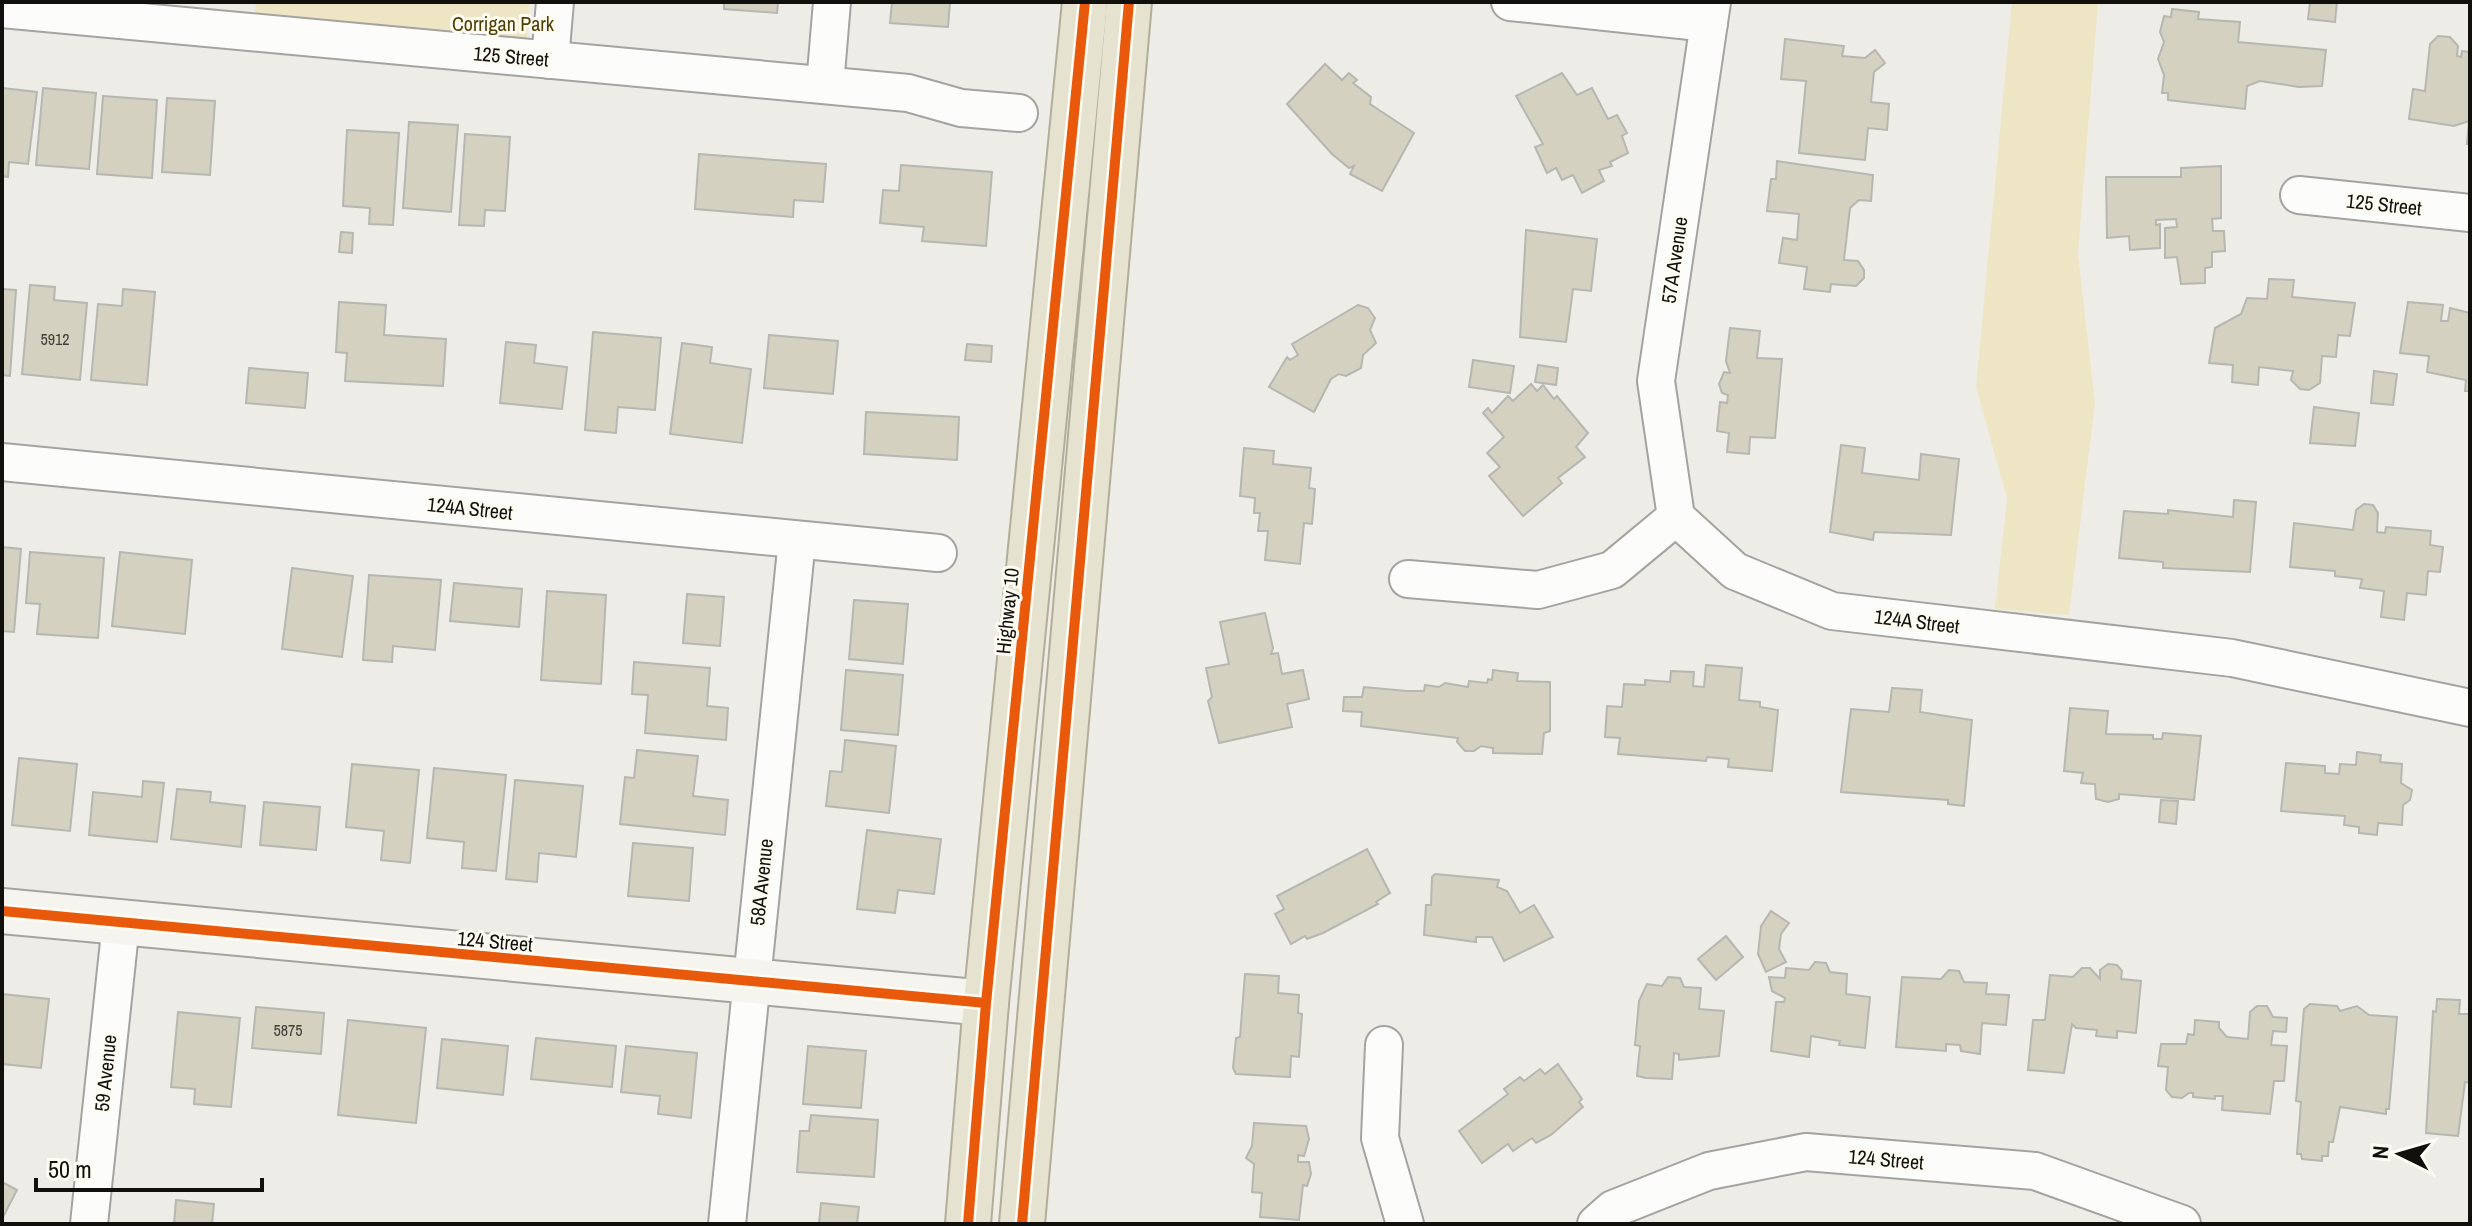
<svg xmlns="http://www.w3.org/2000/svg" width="2472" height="1226" font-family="'Archivo Narrow',sans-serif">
<rect width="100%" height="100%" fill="#edece7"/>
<g fill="#eee5c5">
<polygon points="256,2 530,2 526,46 254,21"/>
<polygon points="2012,2 2098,2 2078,254 2095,403 2069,615 1995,609 2007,498 1976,387"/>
</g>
<g fill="#d5d1c0" stroke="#b6b6b2" stroke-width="2">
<polygon points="724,2 778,2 777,13 724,9"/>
<polygon points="892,2 950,2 948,27 890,23"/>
<polygon points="2310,2 2337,2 2335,22 2308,19"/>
<polygon points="2172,9 2199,12 2198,19 2240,22 2238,42 2326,50 2322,86 2299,87 2260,81 2247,86 2245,109 2168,100 2168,93 2162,93 2164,75 2158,59 2164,42 2160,32 2164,16 2171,17"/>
<polygon points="2438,36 2450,37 2458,46 2457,56 2461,57 2462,51 2470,52 2470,144 2467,144 2469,121 2454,126 2409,119 2413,89 2425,91 2430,44"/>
<polygon points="1785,39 1844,46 1842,56 1865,58 1875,50 1885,63 1874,72 1871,102 1889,104 1887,130 1868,128 1865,160 1799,153 1806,81 1781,79"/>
<polygon points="1325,64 1342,80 1349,73 1357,80 1353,83 1371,97 1370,104 1414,133 1382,191 1350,174 1354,166 1349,168 1332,154 1287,104"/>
<polygon points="1562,73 1577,95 1592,88 1608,119 1617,115 1627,133 1622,136 1628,153 1610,162 1612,166 1599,170 1604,181 1582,193 1573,175 1562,180 1556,168 1547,173 1535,147 1543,144 1516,96"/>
<polygon points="2,88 37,92 28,164 9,162 8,177 2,176"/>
<polygon points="43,88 96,93 89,169 36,165"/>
<polygon points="103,96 157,100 152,178 97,174"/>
<polygon points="167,98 215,101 210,175 162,172"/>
<polygon points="409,122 458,125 451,212 403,208"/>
<polygon points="347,130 399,133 393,225 369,224 370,208 343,206"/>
<polygon points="465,134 510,137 505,211 485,210 484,226 459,225"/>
<polygon points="699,154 826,164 823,202 794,200 793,217 695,209"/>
<polygon points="1777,161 1873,175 1871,201 1859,200 1850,208 1844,260 1858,261 1864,270 1864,278 1856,286 1831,284 1830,292 1804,289 1807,267 1779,263 1783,238 1797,240 1799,214 1767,211 1771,179 1776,179"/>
<polygon points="901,165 992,172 986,246 922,241 924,227 880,223 883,190 899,191"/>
<polygon points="2221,166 2221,218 2212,219 2213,231 2224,231 2225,251 2212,252 2212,267 2205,268 2205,283 2181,284 2177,257 2165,258 2165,228 2177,227 2176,219 2156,220 2156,225 2160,224 2160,248 2130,250 2129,236 2107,238 2106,177 2181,177 2181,168"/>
<polygon points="1526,230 1597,239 1591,291 1573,289 1566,342 1520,337"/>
<polygon points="341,232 353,233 352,253 339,252"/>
<polygon points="2269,279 2294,280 2292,297 2355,303 2350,336 2338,335 2336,357 2322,356 2320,383 2309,390 2300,389 2291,380 2293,371 2259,367 2258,385 2232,382 2233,365 2209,363 2215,328 2241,314 2247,298 2267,299"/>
<polygon points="30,285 55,287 54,300 87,303 80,380 22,374"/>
<polygon points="2,289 16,290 10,376 2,375"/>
<polygon points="123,289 155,292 147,385 91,380 98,304 122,306"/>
<polygon points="339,302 386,305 384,335 446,339 443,386 345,381 347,353 336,352"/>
<polygon points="2408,302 2443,305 2441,321 2448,321 2450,308 2470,313 2470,391 2465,391 2466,380 2427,372 2429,356 2400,353"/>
<polygon points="1358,305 1368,308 1375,318 1370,330 1376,343 1363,355 1361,368 1346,376 1339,374 1331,379 1314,412 1269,387 1287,357 1290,360 1298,355 1292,344"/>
<polygon points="1730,328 1760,331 1757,358 1782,359 1775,438 1750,437 1749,454 1727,452 1729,433 1717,431 1720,402 1727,403 1728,395 1722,393 1719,384 1724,372 1730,373 1726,361"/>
<polygon points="593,332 661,338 655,410 618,407 616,433 585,430"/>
<polygon points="769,335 838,341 833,394 764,388"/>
<polygon points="506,342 536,345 534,363 567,367 562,409 500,403"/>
<polygon points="682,343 712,347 710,363 751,369 742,443 670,434"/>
<polygon points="967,344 992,346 991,362 965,360"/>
<polygon points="1473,360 1514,366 1510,393 1469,387"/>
<polygon points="1538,365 1558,368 1556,385 1535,382"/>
<polygon points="249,368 308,373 305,408 246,403"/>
<polygon points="2374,371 2397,374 2393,405 2371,403"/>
<polygon points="1531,384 1537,391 1543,385 1554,399 1557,396 1588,433 1576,447 1585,457 1558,478 1562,483 1523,516 1489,476 1500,467 1487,453 1504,437 1483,413 1488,408 1492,413 1508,396 1513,401"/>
<polygon points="2314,407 2359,413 2355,446 2310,443"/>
<polygon points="866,412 959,417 957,460 864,454"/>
<polygon points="1841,445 1865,448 1862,473 1919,480 1921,454 1959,459 1951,535 1874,532 1873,540 1830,532"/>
<polygon points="1244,448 1274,451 1273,464 1311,468 1309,488 1315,489 1312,524 1304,523 1300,564 1265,560 1268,531 1258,531 1260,513 1254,513 1255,498 1240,496"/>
<polygon points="2234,500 2256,502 2250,572 2163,568 2163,562 2119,558 2124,511 2168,514 2168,510 2233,517"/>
<polygon points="2364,504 2373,505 2378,513 2377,532 2385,533 2386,527 2431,531 2430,545 2443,547 2440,572 2428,571 2426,595 2407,593 2404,620 2381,617 2384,591 2360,588 2362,579 2335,576 2335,571 2290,567 2294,523 2353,530 2356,510"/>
<polygon points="2,547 21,549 14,632 2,631"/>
<polygon points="30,552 104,558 98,638 37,634 40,604 26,603"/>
<polygon points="120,552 192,560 185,634 112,626"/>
<polygon points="292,568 353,576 342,657 282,649"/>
<polygon points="369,575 441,580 435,650 393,646 392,662 363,660"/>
<polygon points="454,583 522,589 519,627 450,621"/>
<polygon points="547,591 606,595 601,684 541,680"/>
<polygon points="687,594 724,597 720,646 683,643"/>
<polygon points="854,600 908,604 903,664 849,659"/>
<polygon points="1265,613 1273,648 1271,654 1278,653 1282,674 1303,670 1309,699 1287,704 1292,727 1219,743 1208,701 1212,697 1206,668 1229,664 1220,622"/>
<polygon points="634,662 710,668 707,706 728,708 726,740 645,733 648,695 632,694"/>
<polygon points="1706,665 1742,668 1739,700 1760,702 1760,707 1778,710 1772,771 1728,767 1729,759 1707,757 1706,761 1618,754 1620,738 1605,737 1607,706 1622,707 1624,684 1645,685 1645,680 1670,682 1671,671 1694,672 1693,686 1704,687"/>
<polygon points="846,670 903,675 898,735 841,730"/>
<polygon points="1493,670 1518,673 1517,681 1550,682 1550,731 1544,733 1542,754 1493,753 1493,748 1481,746 1474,751 1465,751 1457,742 1458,738 1361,726 1362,712 1343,711 1344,697 1362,697 1364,687 1407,691 1424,691 1425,685 1439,687 1445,683 1468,687 1469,681 1487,683 1488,679 1492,680"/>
<polygon points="1892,688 1922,690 1920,712 1972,720 1964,806 1948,804 1948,800 1841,792 1851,709 1889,712"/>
<polygon points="2070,708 2108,711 2106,734 2153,735 2153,739 2162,739 2163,733 2201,736 2194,800 2119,794 2119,799 2108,802 2096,799 2095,784 2081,783 2083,773 2064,771"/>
<polygon points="845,740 896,746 889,813 826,806 830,771 842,772"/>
<polygon points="637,750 698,756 693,796 728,800 725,835 620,824 625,777 634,778"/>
<polygon points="2357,752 2381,755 2380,762 2402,764 2401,783 2412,790 2410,800 2403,805 2402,825 2378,823 2377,835 2359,833 2359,827 2344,825 2345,816 2281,811 2286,763 2325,766 2325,773 2339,774 2340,764 2356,765"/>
<polygon points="19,758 77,764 70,831 12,825"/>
<polygon points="352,764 419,770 410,863 381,860 384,831 346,827"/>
<polygon points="434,768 506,775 496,871 462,868 464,842 427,838"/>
<polygon points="515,780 583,786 576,857 539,853 537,882 506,879"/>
<polygon points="143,781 164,783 157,842 89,835 93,792 142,797"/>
<polygon points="177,789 211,792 210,802 245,806 241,847 171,839"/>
<polygon points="2161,800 2178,801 2176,824 2159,822"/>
<polygon points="264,802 320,807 316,850 260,845"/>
<polygon points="867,830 941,839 934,894 898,890 895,913 857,909"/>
<polygon points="633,843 693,848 689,901 628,896"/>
<polygon points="1367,849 1390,893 1376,902 1378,904 1323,933 1307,939 1305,936 1291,944 1275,914 1284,909 1277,896"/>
<polygon points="1435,874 1499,880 1497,887 1507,891 1520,913 1534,905 1553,937 1504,961 1492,937 1476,937 1476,942 1424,935 1426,905 1431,905 1432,877"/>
<polygon points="1771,911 1789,923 1781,934 1779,949 1786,962 1766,972 1758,954 1761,926"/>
<polygon points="1726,936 1743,957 1716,980 1698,959"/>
<polygon points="1815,962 1826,963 1830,972 1847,974 1846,994 1870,997 1865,1048 1839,1045 1840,1041 1811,1036 1809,1057 1771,1051 1776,1002 1784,1002 1785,998 1772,991 1769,977 1785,978 1786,968 1809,970"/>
<polygon points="2108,964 2117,965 2122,971 2121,979 2141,981 2136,1033 2117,1031 2117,1038 2096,1036 2097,1030 2076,1028 2072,1024 2064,1073 2028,1070 2033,1020 2045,1020 2050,975 2073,977 2082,968 2090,968 2100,979 2100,970"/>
<polygon points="1949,970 1959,971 1964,982 1987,983 1986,994 2009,995 2006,1025 1982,1023 1980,1054 1961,1051 1960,1045 1946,1044 1946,1051 1896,1047 1902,977 1941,979"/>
<polygon points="1245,974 1279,976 1278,993 1299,995 1298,1013 1302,1014 1299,1057 1291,1056 1290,1077 1236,1074 1233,1068 1236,1038 1240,1037"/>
<polygon points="1668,977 1680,978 1684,987 1701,988 1699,1009 1724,1011 1719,1056 1679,1060 1679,1054 1674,1053 1672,1079 1646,1078 1637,1076 1640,1046 1635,1045 1639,1001 1647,984 1662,986"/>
<polygon points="2,994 49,999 41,1068 2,1064"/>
<polygon points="2437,999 2460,1000 2459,1014 2470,1014 2470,1083 2465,1082 2458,1136 2426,1133 2433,1011 2436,1012"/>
<polygon points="2310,1004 2337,1006 2340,1011 2357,1006 2369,1015 2397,1017 2389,1109 2386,1109 2386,1114 2340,1107 2333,1142 2329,1142 2328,1156 2322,1156 2322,1161 2302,1159 2301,1154 2297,1154 2301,1102 2296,1101 2304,1009"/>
<polygon points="2257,1006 2267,1006 2273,1017 2287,1018 2286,1032 2273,1031 2271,1045 2287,1046 2284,1081 2274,1081 2270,1114 2222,1110 2223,1096 2215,1096 2215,1099 2193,1097 2193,1093 2189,1093 2182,1098 2172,1097 2166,1090 2168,1067 2158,1066 2161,1044 2186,1044 2188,1034 2194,1035 2195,1020 2219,1022 2219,1028 2227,1037 2248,1039 2250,1012"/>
<polygon points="256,1007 324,1013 321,1054 252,1048"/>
<polygon points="178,1012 240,1018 231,1107 194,1104 195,1089 171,1087"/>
<polygon points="348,1020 426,1028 416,1123 338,1115"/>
<polygon points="536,1038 616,1046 612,1087 531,1079"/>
<polygon points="442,1039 508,1046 503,1095 437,1088"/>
<polygon points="626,1046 697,1053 691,1118 658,1114 660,1096 621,1092"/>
<polygon points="808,1046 866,1051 861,1108 803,1104"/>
<polygon points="1558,1064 1582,1099 1579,1102 1583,1107 1551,1135 1536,1143 1532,1138 1513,1151 1508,1144 1482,1163 1459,1131 1508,1094 1504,1089 1520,1077 1524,1081 1540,1069 1545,1074"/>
<polygon points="811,1115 878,1120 874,1177 797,1172 800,1131 809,1131"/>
<polygon points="1254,1123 1306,1126 1309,1139 1304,1156 1298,1155 1298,1162 1309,1162 1311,1174 1307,1186 1303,1185 1299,1220 1260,1217 1262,1193 1252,1192 1254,1164 1246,1158 1252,1146"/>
<polygon points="2,1182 17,1190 2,1219"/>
<polygon points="176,1200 214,1204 212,1224 174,1224"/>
<polygon points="821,1203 859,1207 857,1224 819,1224"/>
</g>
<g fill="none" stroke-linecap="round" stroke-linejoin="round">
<g stroke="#a4a39f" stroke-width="40">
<g id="street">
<polyline points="1510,2 1709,23"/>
<polyline points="2,9 908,93 961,108 1019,113"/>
<polyline points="550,60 555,2"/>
<polyline points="825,85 832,2"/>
<polyline points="2299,195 2470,213"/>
<polyline points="2,462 938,553"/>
<polyline points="1676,517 1656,381 1712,2"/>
<polyline points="1408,579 1538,590 1612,570 1676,517 1735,571 1832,611 2232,658 2470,708"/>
<polyline points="1384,1045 1380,1138 1405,1224"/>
<polyline points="89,1224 121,923"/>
<polyline points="727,1224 797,540"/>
<polyline points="1596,1224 1613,1209 1709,1171 1806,1152 2035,1171 2182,1224"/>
</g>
</g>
<g stroke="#a4a39f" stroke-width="48">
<polyline id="secondary" points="2,911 986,1003"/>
</g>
<g stroke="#b2ad99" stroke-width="48">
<g id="highway">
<polyline points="968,1224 986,1003 1085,2"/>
<polyline points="1022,1224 1129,2"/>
</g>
</g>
<use href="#street" stroke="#fcfcfb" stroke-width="36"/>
<use href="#secondary" stroke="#f6f4ef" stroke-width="44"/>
<use href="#highway" stroke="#e6e2d0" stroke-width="44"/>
<g stroke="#fefbf2" stroke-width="15">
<g id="cycleway">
<polyline points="2,911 986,1003"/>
<polyline points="968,1224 986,1003 1085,2"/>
<polyline points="1022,1224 1129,2"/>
</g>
</g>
<use href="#cycleway" stroke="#e8590c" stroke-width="10"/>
</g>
<g text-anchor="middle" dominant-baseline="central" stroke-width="6" stroke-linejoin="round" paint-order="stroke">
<g font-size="16" fill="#42403a">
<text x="55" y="339">5912</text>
<text x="288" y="1030">5875</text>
</g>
<g font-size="20" fill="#4e3f00" stroke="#fefbf2">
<text x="503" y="23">Corrigan Park</text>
</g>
<g font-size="20" fill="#11100d" stroke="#fefbf2">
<text transform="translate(511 56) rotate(5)">125 Street</text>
<text transform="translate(2384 204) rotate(6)">125 Street</text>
<text transform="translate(1674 260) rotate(-82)">57A Avenue</text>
<text transform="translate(470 508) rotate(6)">124A Street</text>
<text transform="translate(1007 611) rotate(-84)">Highway 10</text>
<text transform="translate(1917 621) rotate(7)">124A Street</text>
<text transform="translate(761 882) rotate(-84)">58A Avenue</text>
<text transform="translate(495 941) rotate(5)">124 Street</text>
<text transform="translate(105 1073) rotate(-84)">59 Avenue</text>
<text transform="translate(1886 1159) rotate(5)">124 Street</text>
</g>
</g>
<rect width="2472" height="1226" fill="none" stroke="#11100d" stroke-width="8"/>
<g transform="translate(2400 1154) rotate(275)" stroke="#fefbf2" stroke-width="6" paint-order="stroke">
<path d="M0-6L14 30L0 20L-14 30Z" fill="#11100d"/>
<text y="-12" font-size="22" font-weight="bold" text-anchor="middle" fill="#11100d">N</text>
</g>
<path d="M36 1178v12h226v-12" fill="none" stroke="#11100d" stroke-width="4"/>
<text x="48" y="1178" font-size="24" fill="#11100d" stroke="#fefbf2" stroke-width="6" paint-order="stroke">50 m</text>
</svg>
